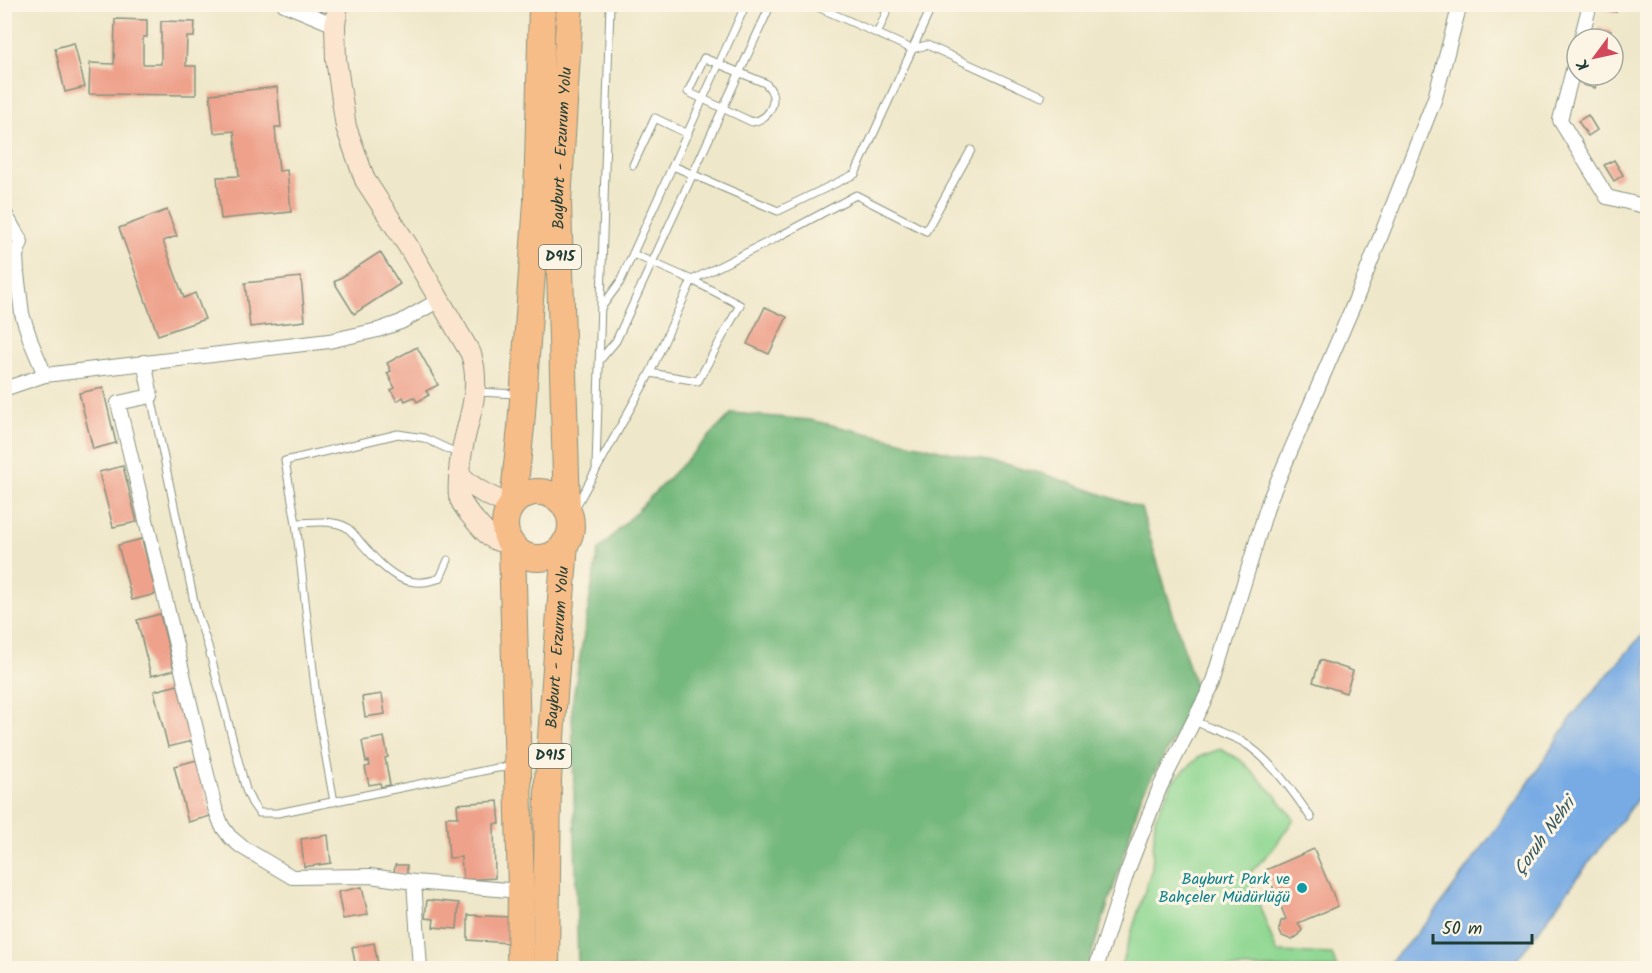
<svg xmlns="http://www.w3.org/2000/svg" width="1652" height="973" font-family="Kalam,sans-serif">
<rect width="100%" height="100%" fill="#fcf5e5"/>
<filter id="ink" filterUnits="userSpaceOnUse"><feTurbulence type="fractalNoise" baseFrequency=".0167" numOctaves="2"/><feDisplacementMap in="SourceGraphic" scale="12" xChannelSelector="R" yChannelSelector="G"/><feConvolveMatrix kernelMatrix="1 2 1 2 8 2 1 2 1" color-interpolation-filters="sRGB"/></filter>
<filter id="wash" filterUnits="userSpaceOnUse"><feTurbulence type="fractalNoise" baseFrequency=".008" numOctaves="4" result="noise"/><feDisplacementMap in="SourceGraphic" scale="24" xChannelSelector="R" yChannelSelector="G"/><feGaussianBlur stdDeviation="1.35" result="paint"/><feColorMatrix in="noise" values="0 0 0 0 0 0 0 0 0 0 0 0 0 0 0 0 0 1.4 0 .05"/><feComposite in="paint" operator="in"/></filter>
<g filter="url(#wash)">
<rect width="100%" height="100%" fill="#efe7c9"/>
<polygon fill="#8fd792" stroke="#578a63" stroke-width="1.5" points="1220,749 1241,760 1275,795 1294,819 1273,849 1248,875 1277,952 1332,954 1337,968 1120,968 1152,868 1155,818 1173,781 1199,757"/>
<polygon fill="#73b87c" stroke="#497a58" stroke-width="1.5" points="732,413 810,420 1044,474 1141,508 1198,696 1141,796 1117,877 1087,968 578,968 572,704 598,551"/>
<polygon fill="#78abe4" stroke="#4c748c" stroke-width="1.5" points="1647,629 1647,786 1584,869 1511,968 1385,968 1430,919 1520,796 1574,714"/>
<g id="blocks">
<g fill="#eea18b">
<polygon points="1605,5 1618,5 1616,12 1604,9"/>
<polygon points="115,19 147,20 147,37 143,37 143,64 161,64 161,21 195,22 194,37 187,37 186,66 196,66 196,95 89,94 90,63 114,64"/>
<polygon points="1599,28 1611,31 1608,39 1596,39"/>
<polygon points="74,43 85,87 65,92 55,48"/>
<polygon points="1586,75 1599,75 1595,88 1583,85"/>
<polygon points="277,87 281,127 275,127 279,171 287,170 291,212 221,219 217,177 239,176 234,131 214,133 210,94"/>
<polygon points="1588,115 1597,130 1588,136 1578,121"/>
<polygon points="1614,160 1623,175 1614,181 1604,165"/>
<polygon points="167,210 177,236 163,241 184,298 195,293 205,319 158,335 119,228"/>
<polygon points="4,225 13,240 4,245"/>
<polygon points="380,252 400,284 354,314 334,282"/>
<polygon points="301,277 305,321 250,327 245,283"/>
<polygon points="765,307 787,317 769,354 747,344"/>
<polygon points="417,347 438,385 426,391 429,395 417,402 414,397 405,401 403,397 397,401 391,390 395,388 387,373 391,371 387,363"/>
<polygon points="103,388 116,443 93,449 79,393"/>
<polygon points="123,466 137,522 113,527 99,472"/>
<polygon points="142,539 156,594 132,600 118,545"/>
<polygon points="160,614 174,670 151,676 137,620"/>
<polygon points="1320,660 1353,671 1346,693 1313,682"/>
<polygon points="178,685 192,741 168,747 154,691"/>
<polygon points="382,694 385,714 365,717 362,697"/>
<polygon points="384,737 388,757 385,758 390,785 381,787 380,783 369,785 365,767 370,766 369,761 366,762 362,741"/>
<polygon points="197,760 211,816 188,822 174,766"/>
<polygon points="498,801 500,824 494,824 495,878 463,880 461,857 449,858 446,817 458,817 457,804"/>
<polygon points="328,835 331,863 304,867 301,839"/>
<polygon points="1314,849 1338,906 1298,923 1302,930 1299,935 1292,940 1282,936 1279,930 1281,921 1286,919 1266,870"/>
<polygon points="395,865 407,865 407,874 394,874"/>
<polygon points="362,887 368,915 343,919 338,892"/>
<polygon points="427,900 459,903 457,929 433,927 434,919 425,918"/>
<polygon points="468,915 509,917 508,943 468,940"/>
<polygon points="374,943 378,964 356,968 352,947"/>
</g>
</g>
</g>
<g filter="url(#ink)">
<use href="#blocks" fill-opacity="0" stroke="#87927e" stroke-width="1.5"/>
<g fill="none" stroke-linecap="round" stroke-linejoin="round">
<g stroke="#87927e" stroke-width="9">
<g id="lane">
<polyline points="811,4 912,49 927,45 1041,97"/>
<polyline points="875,4 887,10"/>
<polyline points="877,34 890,4"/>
<path d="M704 58 765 83C781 97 771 119 752 122L688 92Z"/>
<polyline points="633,165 655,118 688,134"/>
<polyline points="673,166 778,211 855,174 933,4"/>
<polyline points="633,254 692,280 740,305 698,381 650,373"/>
<polyline points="601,308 620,282 746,4"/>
<polyline points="600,360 616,341 771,4"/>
<polyline points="478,392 518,394"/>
<polyline points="151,396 196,611 208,646 246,790 252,803 259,813 278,813 497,768 512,767"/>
<polyline points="596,467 610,4"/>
<polyline points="575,508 650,373 692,280 776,238 856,195 926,231 971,150"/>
<path d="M296 523C311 523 332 519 346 527 352 531 358 539 362 544 384 569 404 592 440 578L448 560"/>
<path d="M1194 721C1210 728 1226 734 1241 741 1267 755 1295 794 1311 818"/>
<polyline points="334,802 318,713 296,523 285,461 398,434 424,438 459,454"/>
</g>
</g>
<g stroke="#87927e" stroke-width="16">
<g id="street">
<polyline points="284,4 335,25"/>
<polyline points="1581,39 1590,4"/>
<polyline points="1577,55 1560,120 1607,197 1648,207"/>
<polyline points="4,212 21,242 16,255 17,273 22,314 31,342 45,375"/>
<polyline points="144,362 151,396 118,403 215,808 222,826 230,837 242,847 292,877 370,876 414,882 521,891"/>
<polyline points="4,389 45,375 329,341 378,330 401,322 439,300"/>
<polyline points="414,882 420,968"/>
<polyline points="1096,968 1127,872 1160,787 1214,681 1269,501 1356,299 1435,98 1460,4"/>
</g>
</g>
<g stroke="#87927e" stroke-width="22">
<g id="secondary">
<path d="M338 4 335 25 336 59 346 127 365 180 408 246 471 354C485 398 459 434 459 477 459 483 458 490 459 496 462 506 470 515 477 523 488 536 493 542 511 543"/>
<path d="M459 474C474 490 492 498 512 505"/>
</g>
</g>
<g stroke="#87927e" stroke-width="28">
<g id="highway">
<circle cx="538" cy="525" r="33"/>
<polyline points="513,503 521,427 537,202 542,4"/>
<path id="s1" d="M567 510 558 202 570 4"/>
<polyline points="512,545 521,891 520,968"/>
<path id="s2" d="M546 968 548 779 565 543"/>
</g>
</g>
<use href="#lane" stroke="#fff" stroke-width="7"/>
<use href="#street" stroke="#fff" stroke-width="14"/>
<use href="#secondary" stroke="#fce5cf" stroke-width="20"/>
<use href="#highway" stroke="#f7bd88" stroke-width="26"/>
</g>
</g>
<circle fill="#0f9aa8" stroke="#fcf5e5" stroke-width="2" cx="1302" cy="888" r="6"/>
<g text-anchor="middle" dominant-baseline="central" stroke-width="6" stroke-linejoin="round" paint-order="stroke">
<g fill="#fcf5e5" stroke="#617469" stroke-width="1.5">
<rect x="539" y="245" width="42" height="24" rx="4.5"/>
<rect x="529" y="744" width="42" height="24" rx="4.5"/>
</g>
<g font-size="15" font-weight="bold" fill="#1f3d34">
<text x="560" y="257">D915</text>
<text x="550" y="756">D915</text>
</g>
<g font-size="16" fill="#1f3d34" stroke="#fcf5e5">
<text stroke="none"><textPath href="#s1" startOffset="362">Bayburt - Erzurum Yolu</textPath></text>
<text stroke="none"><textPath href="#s2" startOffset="321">Bayburt - Erzurum Yolu</textPath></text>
</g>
<g font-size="16" fill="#0d838f" stroke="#fcf5e5" text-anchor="end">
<text x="1290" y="879">Bayburt Park ve<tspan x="1290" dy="18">Bahçeler Müdürlüğü</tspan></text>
</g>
<g font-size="18" font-style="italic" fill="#355860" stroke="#fcf5e5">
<text transform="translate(1545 837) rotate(-54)">Çoruh Nehri</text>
</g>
</g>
<rect width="1652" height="973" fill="none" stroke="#fcf5e5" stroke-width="24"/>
<g transform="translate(1595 57) rotate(237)"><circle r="28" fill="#fcf5e5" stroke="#a4ab9e" stroke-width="1.5"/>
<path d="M0-4.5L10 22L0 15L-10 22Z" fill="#d1495b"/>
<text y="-9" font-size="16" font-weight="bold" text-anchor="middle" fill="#1f3d34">K</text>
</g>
<path d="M1433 934v9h99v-9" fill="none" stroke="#1f3d34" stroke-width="3"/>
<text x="1442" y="934" font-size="18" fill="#1f3d34" stroke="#fcf5e5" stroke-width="4.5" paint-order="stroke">50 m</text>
</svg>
